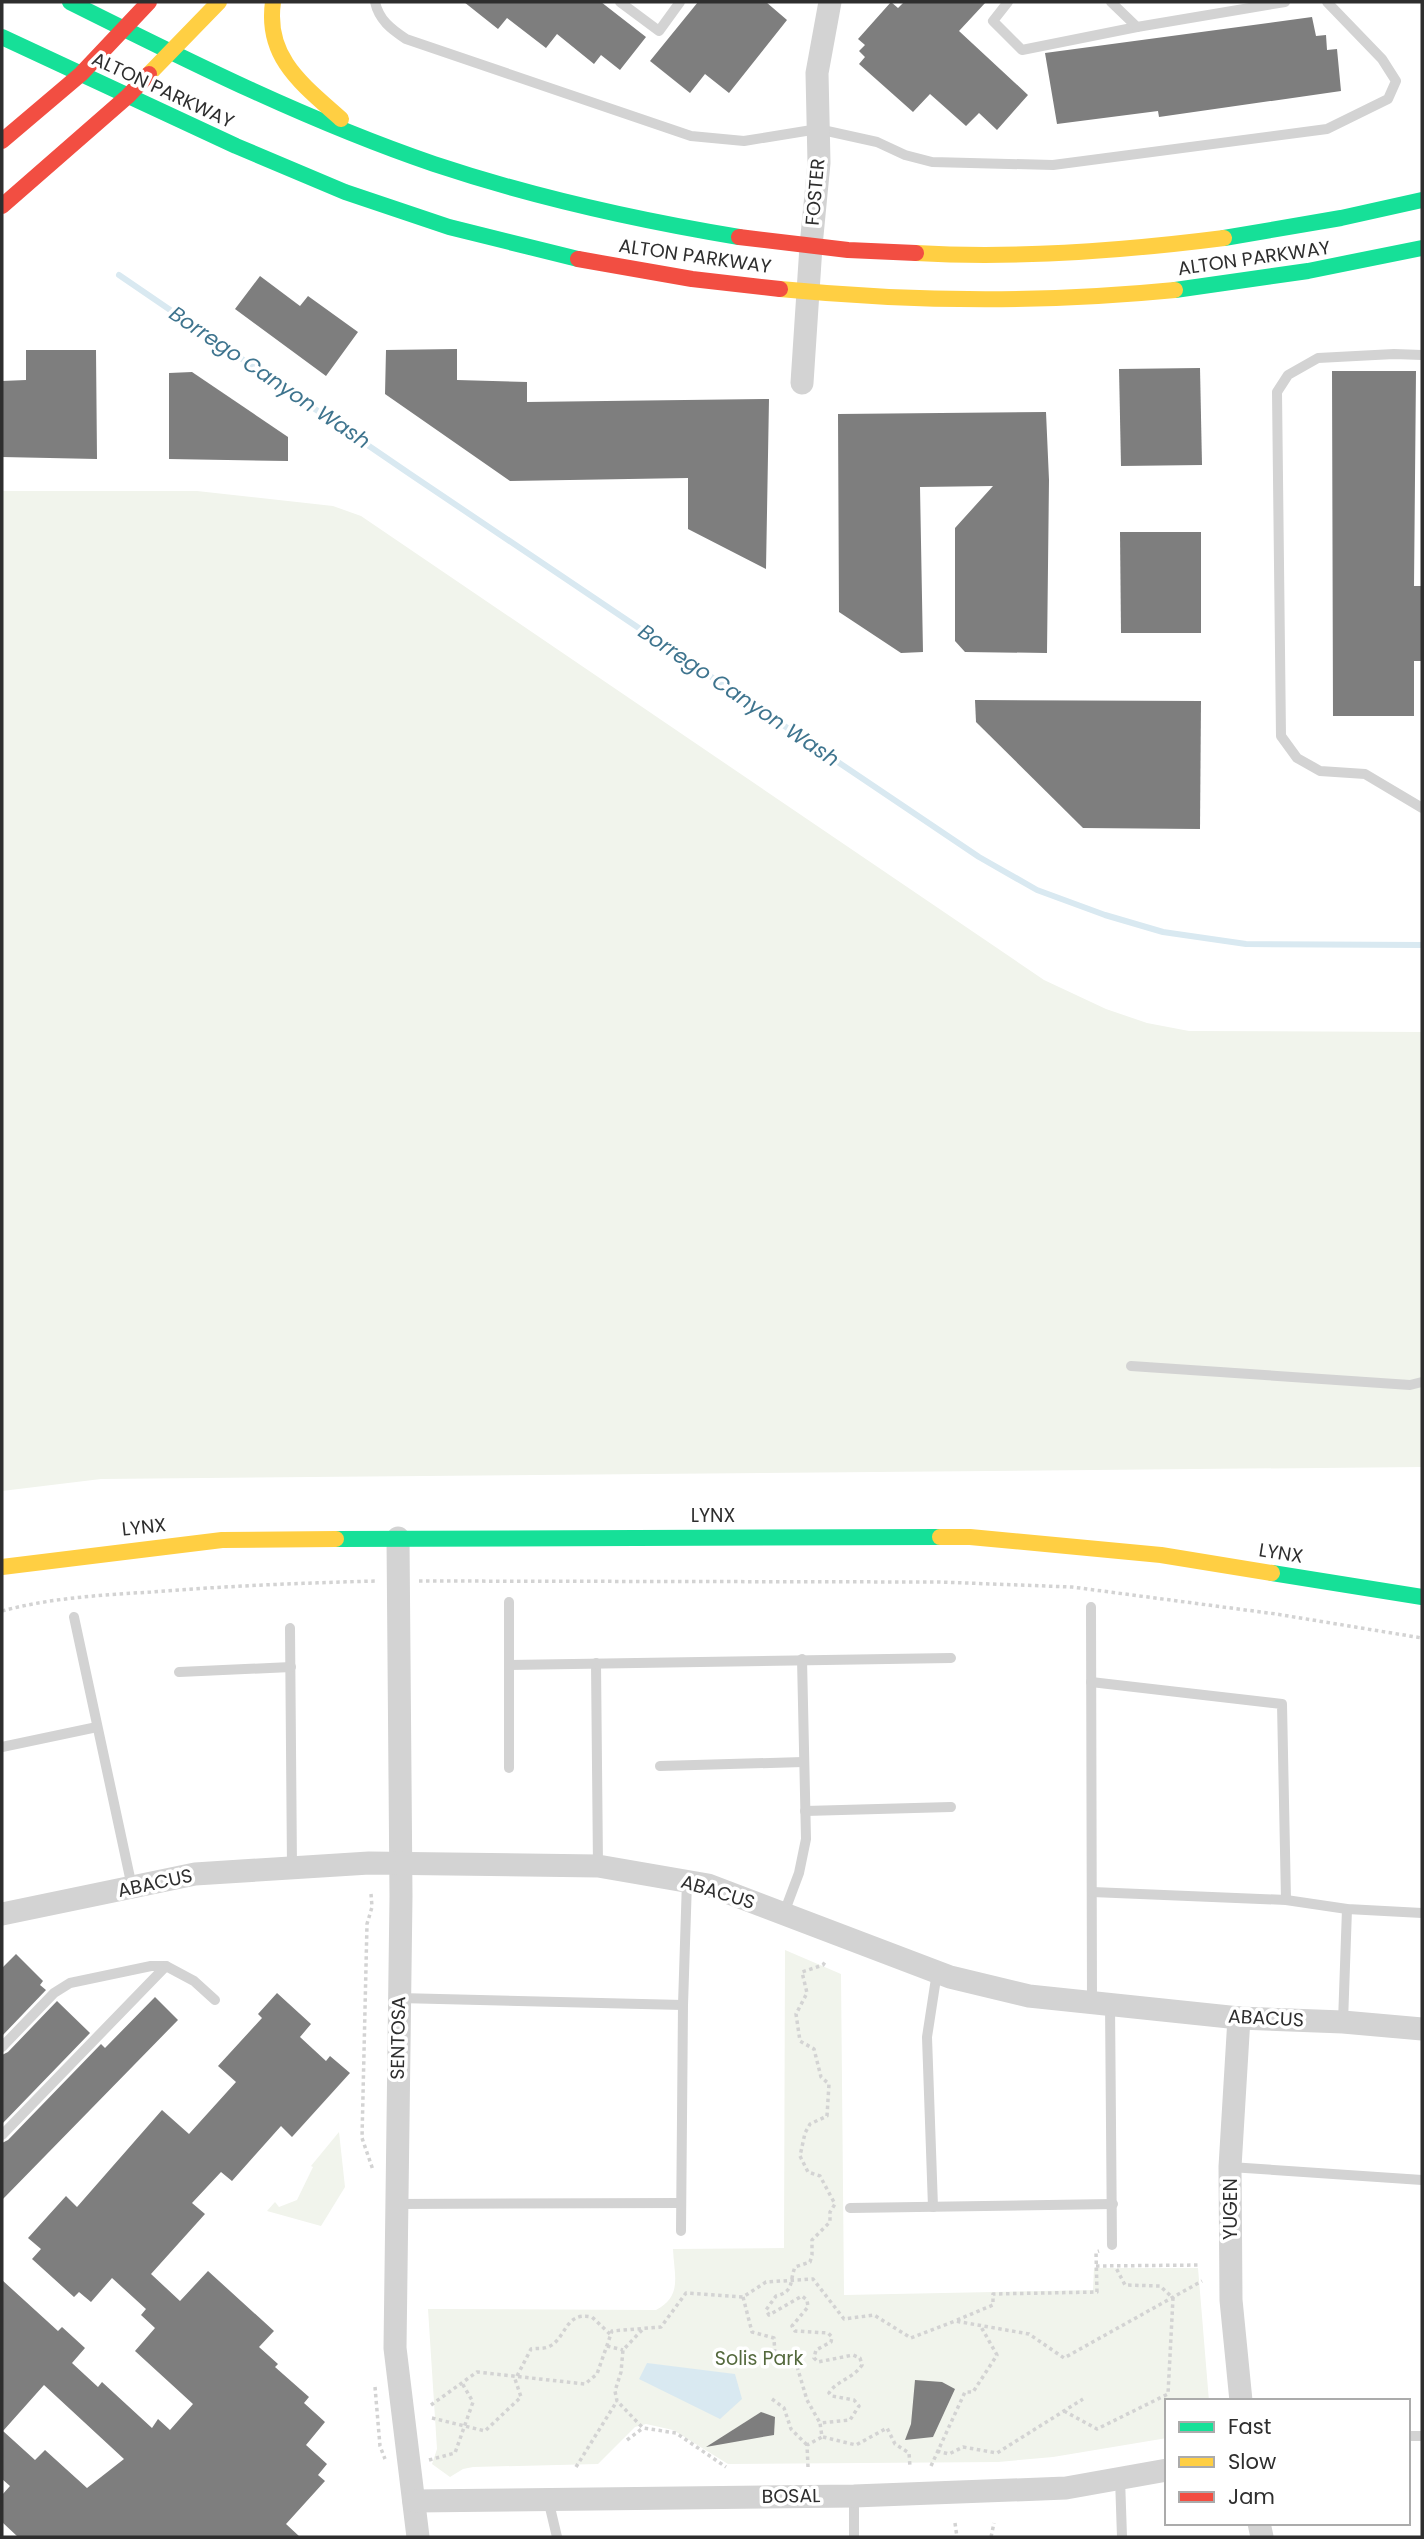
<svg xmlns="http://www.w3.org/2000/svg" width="1424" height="2539" font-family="Poppins,sans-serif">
<rect width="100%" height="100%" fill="#fff"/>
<g fill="#f1f4ec">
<polygon points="2,491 197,491 333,506 361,516 1044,980 1106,1009 1147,1023 1189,1031 1422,1032 1422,1467 101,1479 2,1491"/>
<path d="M785 1950 841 1974 844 2295 1093 2290 1094 2268H1198L1209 2401H1167V2438L1053 2457 998 2462 728 2464 673 2430 646 2424 635 2427 598 2464 473 2467 463 2469 450 2477 432 2464 437 2449 428 2309 656 2310C683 2296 674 2275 673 2249L784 2248Z"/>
<polygon points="339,2132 345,2187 321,2226 267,2211 275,2202 279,2207 297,2200 313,2167 311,2166"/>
</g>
<polygon fill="#d9e9f1" points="647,2363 735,2374 742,2399 720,2419 639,2379"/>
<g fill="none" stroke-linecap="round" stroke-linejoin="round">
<polyline stroke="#d9e9f1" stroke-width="6" points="119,275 410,474 979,857 1037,890 1105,915 1163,932 1246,944 1422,945"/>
</g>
<g fill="#7e7e7e" fill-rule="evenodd">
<polygon points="464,2 601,2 646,37 620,70 601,55 594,64 557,34 546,48 507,18 498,29"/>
<polygon points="698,2 766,2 787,20 729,93 705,74 690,93 650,61"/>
<polygon points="891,2 898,8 904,2 986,2 959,31 1028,95 997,130 979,113 966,126 930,94 913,112 859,64 865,57 859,51 865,45 858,39"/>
<polygon points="1312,17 1316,36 1326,35 1327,50 1337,49 1341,91 1159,117 1158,111 1057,124 1045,53"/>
<polygon points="260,276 300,306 308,296 358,332 326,376 235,309"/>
<polygon points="457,349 457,380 527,382 527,402 769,399 766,569 688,529 688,478 510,481 385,394 386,350"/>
<polygon points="26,350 96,350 97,459 2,457 2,381 26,380"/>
<polygon points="1200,368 1202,465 1121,466 1119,369"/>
<polygon points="1332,371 1416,371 1414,586 1422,586 1422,661 1414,661 1414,716 1333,716"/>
<polygon points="192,372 288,437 288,461 169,459 169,373"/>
<polygon points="1046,412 1049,480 1047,653 965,652 955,641 955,528 993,486 920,487 923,652 901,653 839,612 838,414"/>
<polygon points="1120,532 1201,532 1201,633 1121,633"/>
<polygon points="975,700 1201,701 1200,829 1083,828 976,722"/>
<polygon points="16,1954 43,1981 40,1985 46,1990 2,2036 2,1968"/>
<path d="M277 1993 311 2024 300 2037 326 2061 330 2056 350 2073 292 2137 281 2126 232 2181 221 2172 192 2203 205 2214 151 2274 180 2301 208 2271 274 2331 259 2347 278 2364 275 2367 309 2397 304 2403 325 2422 306 2445 327 2464 318 2475 325 2481 286 2524 300 2537H18L2 2522V2495L10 2486 2 2479V2280L58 2331 62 2327 85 2348 72 2363 98 2387 102 2382 152 2428 158 2419 170 2430 193 2404 135 2351 155 2328 141 2315 146 2309 112 2278 91 2302 79 2292 74 2297 32 2259 41 2249 28 2238 66 2196 77 2207 162 2110 189 2134 236 2082 218 2066 262 2018 258 2014ZM44 2385 124 2459 87 2488 45 2450 35 2460 3 2431Z"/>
<polygon points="155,1997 178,2020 2,2200 2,2143 8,2140 101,2044 105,2048"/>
<polygon points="57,2001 90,2033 2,2124 2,2055 8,2052"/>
<polygon points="915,2380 942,2382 955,2389 933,2437 905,2440 911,2424"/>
<polygon points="761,2412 775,2417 774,2435 706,2447"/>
</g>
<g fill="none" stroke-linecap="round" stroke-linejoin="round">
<g stroke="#d3d3d3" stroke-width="3.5" stroke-dasharray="3.5 3.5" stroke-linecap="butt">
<polyline points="419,1581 939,1582 1072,1587 1276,1614 1422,1638"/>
<path d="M2 1611C50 1598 101 1595 151 1592 226 1586 301 1583 376 1581"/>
<polyline points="371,1894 372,1907 367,1924 362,2138 373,2170"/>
<polyline points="1096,2266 1201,2265"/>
<polyline points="743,2297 752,2332 774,2338 775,2356 788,2355 796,2363 807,2400 820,2423"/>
<polyline points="957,2320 993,2305 993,2294 1097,2292 1096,2252 1099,2251"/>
<polyline points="642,2330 623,2350 621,2372 615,2391 617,2401 643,2428 676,2433 726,2467"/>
<polyline points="607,2346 623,2350"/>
<path d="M517 2376 531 2349C537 2348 543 2349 548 2347 567 2339 564 2311 592 2317L611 2335"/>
<polyline points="375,2387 380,2446 385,2459"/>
<polyline points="772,2399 784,2408 791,2429 807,2445"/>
<polyline points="431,2405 477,2372 585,2384 597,2374 612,2331 661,2327 686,2293 743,2297 766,2282 813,2279 844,2319 874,2315 911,2338 955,2321 1029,2334 1064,2358 1202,2281"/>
<polyline points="1064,2411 1097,2429 1168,2394 1173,2298 1160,2286 1125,2285 1115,2266"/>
<polyline points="432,2418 485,2431 521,2397 514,2376"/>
<polyline points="823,2437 856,2445 887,2428 895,2444 909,2453 910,2467"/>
<polyline points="627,2440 643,2428"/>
<polyline points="937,2451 949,2454 963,2447 997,2453 1083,2399"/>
<polyline points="429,2460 455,2453 473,2402 462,2383"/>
<polyline points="931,2466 965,2392 973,2392 997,2355 980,2325"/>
<polyline points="576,2467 617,2401"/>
<path d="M808 2467 807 2445 822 2437 820 2423 850 2420 859 2406 854 2400 832 2396 829 2393C836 2381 854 2378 862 2365L860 2358 853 2355 818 2362 814 2358 816 2350 831 2342 832 2337 828 2333 795 2331 792 2326 808 2307 807 2300 802 2296 769 2315 766 2310 776 2296C795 2291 789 2282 795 2267L810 2262 812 2255V2240L830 2222V2212L835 2204 820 2176 808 2172 800 2156 805 2133 810 2124 827 2116 829 2084 821 2077 814 2049 800 2041 796 2014 807 1993 802 1972 823 1965 825 1962"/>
<polyline points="955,2523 957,2537"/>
<polyline points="991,2537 994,2523"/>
</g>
<g stroke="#d3d3d3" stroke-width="10">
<path d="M375 2C379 20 391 29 406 39L691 136 744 141 818 129 877 142 905 155 932 162 1053 165 1327 129 1388 99 1396 81 1382 59 1327 2"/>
<polyline points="620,2 659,31 680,2"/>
<polyline points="1008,2 993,21 1022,50 1137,27"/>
<polyline points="1111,2 1137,27 1285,2"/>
<polyline points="1422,355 1394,354 1318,358 1288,375 1277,392 1281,736 1297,758 1320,771 1365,774 1422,808"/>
<polyline points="1131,1366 1410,1385 1422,1382"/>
<polyline points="1091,1607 1092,2002"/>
<polyline points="74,1617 132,1887"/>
<polyline points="290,1628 292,1868"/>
<polyline points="596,1663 598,1866"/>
<polyline points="509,1665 951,1658"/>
<polyline points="179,1672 291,1667"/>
<polyline points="1091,1682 1282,1704 1286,1900"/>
<polyline points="2,1747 97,1727"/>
<polyline points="660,1766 803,1762"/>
<polyline points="509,1768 509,1602"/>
<polyline points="805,1811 951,1807"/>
<polyline points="1092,1892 1286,1900 1347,1909 1422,1913"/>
<polyline points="784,1913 799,1873 806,1839 802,1659"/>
<polyline points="399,1998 683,2005"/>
<polyline points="1110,2003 1112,2245"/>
<polyline points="1343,2022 1347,1909"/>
<polyline points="2,2047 54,1993 70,1983 151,1966 166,1966 194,1981 215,2000"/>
<polyline points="2,2135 166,1966"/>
<polyline points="1230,2167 1422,2180"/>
<polyline points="395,2204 681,2203"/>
<polyline points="933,2207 927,2037 937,1972"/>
<polyline points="850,2208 1113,2204"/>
<polyline points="681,2231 683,2005 687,1881"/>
<polyline points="1408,2436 1422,2436"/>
<polyline points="1120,2478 1122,2537"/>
<polyline points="854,2496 854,2537"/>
<polyline points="548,2499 557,2537"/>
</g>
<g stroke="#d3d3d3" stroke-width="23">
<polyline points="802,383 811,246 819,163 817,73 830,2"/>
<polyline points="398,1538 401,1896 395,2348 418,2537"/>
<polyline points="2,1914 195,1874 369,1863 598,1866 708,1885 950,1977 1029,1996 1239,2018 1343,2022 1422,2029"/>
<polyline points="1239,2018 1230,2167 1231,2300 1241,2401"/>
<polyline points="414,2501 854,2496 1066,2488 1167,2470"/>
<polyline points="1259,2523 1262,2537"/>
</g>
<g stroke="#16e098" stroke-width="16">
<path d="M70 2C188 61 308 121 434 164 533 197 636 220 739 237"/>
<polyline points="2,37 236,146 345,192 449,227 578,259"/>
<polyline points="1224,238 1341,218 1422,200"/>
<polyline points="1175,290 1308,271 1422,248"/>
<polyline points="336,1539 940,1537"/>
<polyline points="1272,1573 1422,1597"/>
</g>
<g stroke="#ffcf43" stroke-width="16">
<path d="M273 2C265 58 303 85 341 119"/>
<polyline points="149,74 219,2"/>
<path d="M916 253C1018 259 1122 251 1224 238"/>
<path d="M780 289C912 302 1043 303 1175 290"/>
<polyline points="940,1537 970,1537 1161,1555 1272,1573"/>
<polyline points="2,1567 222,1540 336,1539"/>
</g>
<g stroke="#f24e42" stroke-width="16">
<polyline points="2,141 81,74 149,2"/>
<polyline points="2,206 128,96 149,74"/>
<polyline points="739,237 848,250 916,253"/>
<polyline points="578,259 692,279 780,289"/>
</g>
</g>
<g text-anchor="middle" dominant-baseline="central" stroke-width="7" stroke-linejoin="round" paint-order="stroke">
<g font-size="19" fill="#2e2e2e" stroke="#fff">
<text transform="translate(163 90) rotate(25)">ALTON PARKWAY</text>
<text transform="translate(815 192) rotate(-85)">FOSTER</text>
<text transform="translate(695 256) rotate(8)">ALTON PARKWAY</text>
<text transform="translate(1254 258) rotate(-8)">ALTON PARKWAY</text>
<text x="713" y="1515">LYNX</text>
<text transform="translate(144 1527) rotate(-6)">LYNX</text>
<text transform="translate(1281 1553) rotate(9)">LYNX</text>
<text transform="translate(155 1883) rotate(-12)">ABACUS</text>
<text transform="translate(718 1892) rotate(17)">ABACUS</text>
<text transform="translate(1266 2018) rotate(3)">ABACUS</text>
<text transform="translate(398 2038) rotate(-89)">SENTOSA</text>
<text transform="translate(1230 2209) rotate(-90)">YUGEN</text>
<text transform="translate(791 2496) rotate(-1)">BOSAL</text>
</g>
<g font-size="19" fill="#54693d" stroke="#fff">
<text x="759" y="2358">Solis Park</text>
</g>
<g font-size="21" font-style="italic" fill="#3e748e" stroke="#fff">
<text transform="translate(270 377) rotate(34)">Borrego Canyon Wash</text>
<text transform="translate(739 695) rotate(34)">Borrego Canyon Wash</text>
</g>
</g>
<rect width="1424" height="2539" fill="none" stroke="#2e2e2e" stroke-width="7"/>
<rect x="1165" y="2399" width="245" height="126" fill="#ffffff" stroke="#ababab" stroke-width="2"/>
<rect x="1179" y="2422" width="35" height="10" fill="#16e098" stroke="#ababab" stroke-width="2"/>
<text x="1228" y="2434" font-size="21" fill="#2e2e2e">Fast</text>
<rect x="1179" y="2457" width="35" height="10" fill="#ffcf43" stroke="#ababab" stroke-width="2"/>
<text x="1228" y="2469" font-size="21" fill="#2e2e2e">Slow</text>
<rect x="1179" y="2492" width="35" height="10" fill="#f24e42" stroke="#ababab" stroke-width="2"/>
<text x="1228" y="2504" font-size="21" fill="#2e2e2e">Jam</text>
</svg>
